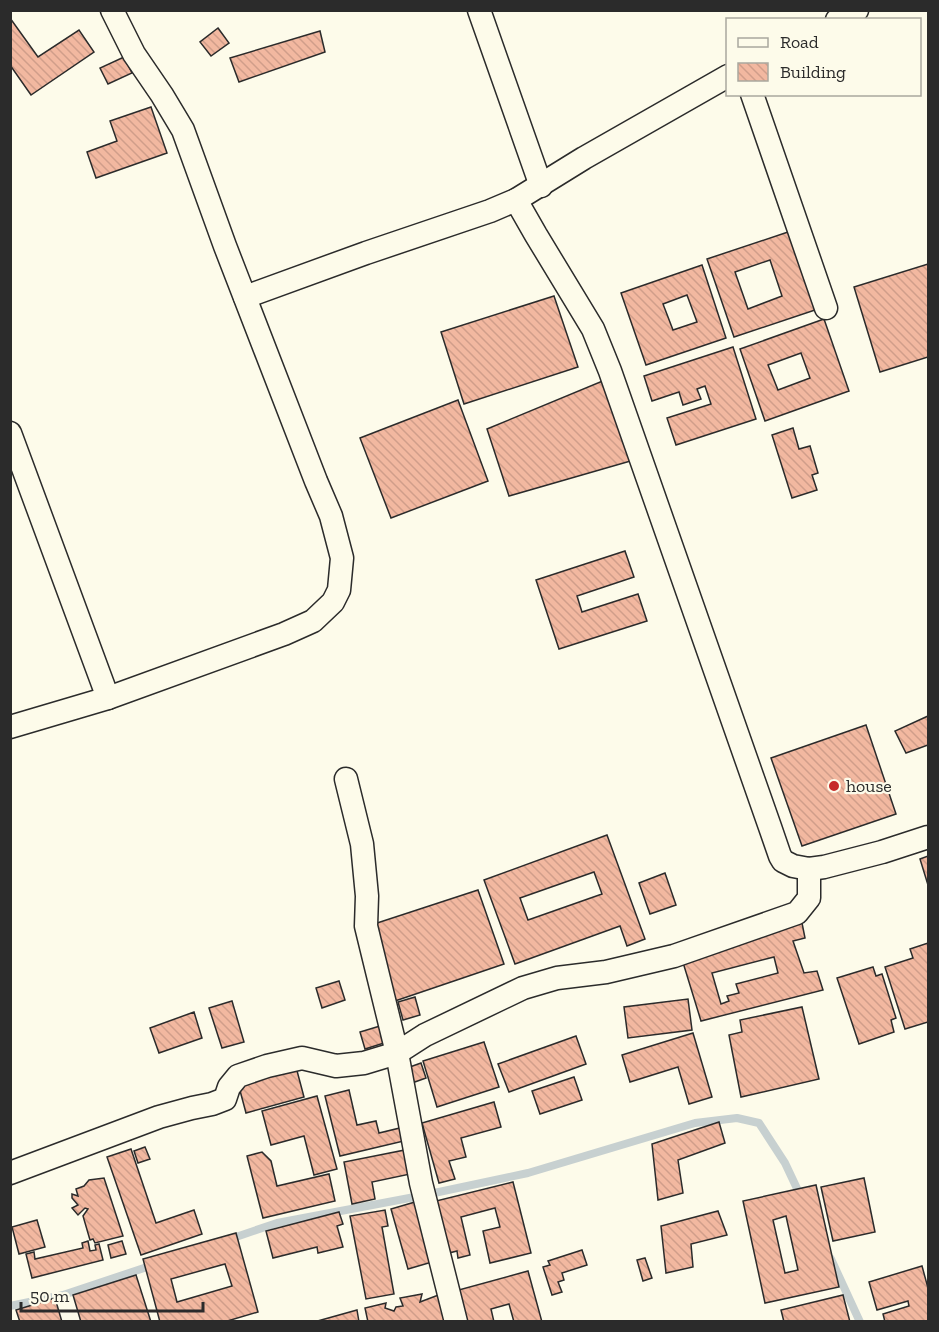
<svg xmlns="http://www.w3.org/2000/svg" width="939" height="1332" font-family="'Zilla Slab',serif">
<defs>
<pattern id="building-back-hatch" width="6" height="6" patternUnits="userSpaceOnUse" patternTransform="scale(1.5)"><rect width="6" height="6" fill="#f2b8a0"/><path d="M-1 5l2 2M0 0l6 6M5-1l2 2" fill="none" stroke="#d09e8a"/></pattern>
</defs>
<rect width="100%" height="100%" fill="#fdfbea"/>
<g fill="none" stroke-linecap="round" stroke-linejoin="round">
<g stroke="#c7d0d0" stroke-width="8">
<polyline points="230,1239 277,1223 420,1196 528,1173 695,1123 737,1118 759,1123 785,1163 801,1197"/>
<polyline points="831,1259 860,1322"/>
<polyline points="10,1306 63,1295 153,1265"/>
</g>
</g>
<g fill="url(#building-back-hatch)" stroke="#2b2b2b" stroke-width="1.5" fill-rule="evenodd">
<polygon points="10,18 38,57 79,30 94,52 31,95 10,65"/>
<polygon points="218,28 229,43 211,56 200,42"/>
<polygon points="320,31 325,52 239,82 230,58"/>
<polygon points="124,57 132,73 108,84 100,68"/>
<polygon points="151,107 167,153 96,178 87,152 117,141 110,121"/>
<path d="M791 231 818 309 734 337 707 259ZM770 260 782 296 748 309 735 272Z"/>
<polygon points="928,264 928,357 880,372 854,287"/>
<path d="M702 265 726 338 646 365 621 293ZM687 295 697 322 673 330 663 304Z"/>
<polygon points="554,296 578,367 464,404 441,332"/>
<path d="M824 319 849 391 765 421 740 349ZM801 353 810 378 778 390 768 365Z"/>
<polygon points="733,347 756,419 676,445 667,418 711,404 705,386 697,389 701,399 683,405 679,392 652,401 644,376"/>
<polygon points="605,380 634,460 509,496 487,429"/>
<polygon points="458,400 488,481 391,518 360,438"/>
<polygon points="793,428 799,449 810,446 818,473 812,475 817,490 792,498 772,435"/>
<polygon points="625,551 634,577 577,596 582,612 638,594 647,621 559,649 536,580"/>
<polygon points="928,716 928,745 906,753 895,731"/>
<polygon points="866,725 896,814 802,846 771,758"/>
<path d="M607 835 645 939 627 946 620 926 515 964 484 880ZM594 872 602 894 528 920 520 898Z"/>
<polygon points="928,856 928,885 920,859"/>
<polygon points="665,873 676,905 650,914 639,883"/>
<polygon points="478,890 504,964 395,1001 374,924"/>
<path d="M801 918 805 938 793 941 804 973 817 971 823 990 701 1021 681 956ZM774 957 778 973 736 984 739 993 727 996 729 1001 721 1004 712 973Z"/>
<polygon points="928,943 928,1022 905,1029 885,967 913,958 910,949"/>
<polygon points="873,967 876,976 882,974 896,1018 891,1020 894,1032 859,1044 837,978"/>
<polygon points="339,981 345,1000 322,1008 316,988"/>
<polygon points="415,997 420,1015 403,1020 398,1002"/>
<polygon points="688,999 692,1030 628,1038 624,1007"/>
<polygon points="232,1001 244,1042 222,1048 209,1008"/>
<polygon points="802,1007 819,1079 741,1097 729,1035 742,1032 740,1020"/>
<polygon points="194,1012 202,1038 159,1053 150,1028"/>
<polygon points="380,1026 384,1043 365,1049 360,1032"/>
<polygon points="693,1033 712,1097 689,1104 678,1067 630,1082 622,1055"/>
<polygon points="576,1036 586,1064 509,1092 498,1064"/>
<polygon points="484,1042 499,1087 437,1107 423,1061"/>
<polygon points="421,1063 426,1078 412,1083 407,1068"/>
<polygon points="296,1067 304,1097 246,1113 238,1083"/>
<polygon points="574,1077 582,1100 540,1114 532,1091"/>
<polygon points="349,1090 357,1125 376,1121 379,1133 404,1127 408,1140 340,1156 325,1096"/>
<polygon points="317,1096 337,1169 314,1175 304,1136 271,1145 262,1111"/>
<polygon points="494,1102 501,1127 461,1138 466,1157 449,1161 455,1179 439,1183 422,1123"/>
<polygon points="719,1122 725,1143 678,1160 683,1193 658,1200 652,1144"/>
<polygon points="145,1147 150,1159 138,1163 134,1151"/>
<polygon points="131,1149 156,1223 194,1210 202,1234 141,1255 107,1157"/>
<polygon points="410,1149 415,1173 372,1182 375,1199 352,1204 344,1162"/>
<polygon points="262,1152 271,1161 277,1186 329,1174 335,1201 263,1218 247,1156"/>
<polygon points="104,1178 123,1236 95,1243 93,1239 90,1240 83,1216 88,1209 85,1208 78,1215 72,1208 78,1205 72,1198 72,1194 78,1196 76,1189 84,1186 89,1180"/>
<polygon points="864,1178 875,1232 833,1241 821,1187"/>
<polygon points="513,1182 531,1253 490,1263 483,1231 500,1227 495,1208 461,1217 470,1255 458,1258 457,1251 445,1254 432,1202"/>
<path d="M816 1185 839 1287 765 1303 743 1201ZM786 1216 798 1270 785 1273 773 1220Z"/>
<polygon points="415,1202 432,1262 408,1269 391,1209"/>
<polygon points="385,1210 388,1226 382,1227 394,1294 366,1299 350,1216"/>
<polygon points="718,1211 727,1235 691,1244 693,1267 666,1273 661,1226"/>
<polygon points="339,1212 343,1224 337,1226 343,1247 318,1253 317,1247 273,1258 266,1231"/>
<polygon points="37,1220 45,1247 19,1254 12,1227"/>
<path d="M236 1233 258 1312 224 1322H160L143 1259ZM225 1264 232 1286 177 1302 171 1279Z"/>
<polygon points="88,1241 90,1251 96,1250 95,1245 99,1244 103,1260 32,1278 26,1254 34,1252 35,1259 83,1248 82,1243"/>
<polygon points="122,1241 126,1254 111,1258 108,1245"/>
<polygon points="582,1250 587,1265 562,1273 564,1280 558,1282 562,1292 552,1295 543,1267 550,1265 548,1261"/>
<polygon points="645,1258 652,1278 643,1281 637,1260"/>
<polygon points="922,1266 928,1288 928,1322 885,1322 883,1314 909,1306 908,1301 877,1310 869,1282"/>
<polygon points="528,1271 542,1322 514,1322 509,1304 491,1309 494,1322 463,1322 455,1291"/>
<polygon points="136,1275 151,1322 81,1322 73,1295"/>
<polygon points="422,1294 420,1302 441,1294 448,1322 368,1322 365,1308 386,1303 385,1308 394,1311 396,1307 403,1306 400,1298"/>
<polygon points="843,1295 850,1322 784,1322 781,1310"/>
<polygon points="55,1298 62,1322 20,1322 16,1310"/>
<polygon points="357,1310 359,1322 314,1322"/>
</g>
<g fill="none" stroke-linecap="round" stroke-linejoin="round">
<g stroke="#2b2b2b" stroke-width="25">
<g id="minor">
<polyline points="479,10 541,186"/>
<polyline points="837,20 857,10"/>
<polyline points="752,94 826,308"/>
<polyline points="516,200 536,235 593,329 610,371 770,827 780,856 783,861 793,866 809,869 824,867 882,852 928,837"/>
<polyline points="245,297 366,253 490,211 516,200 584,158 728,76"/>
<polyline points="10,433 108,698"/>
<polyline points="10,727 108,698 284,634 313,621 333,602 339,590 342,558 331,516 316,481 225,246 183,130 162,95 134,54 112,10"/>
<polyline points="346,779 362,844 367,896 366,926 397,1053 421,1183 456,1322"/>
<polyline points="10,1173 159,1117 192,1108 212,1104 225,1099 229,1087 238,1076 267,1066 302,1058 336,1066 364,1063 397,1053 425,1035 523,988 557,978 606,972 674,956 797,913 809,898 809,869"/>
</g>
</g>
<use href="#minor" stroke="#fdfbea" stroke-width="22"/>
</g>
<circle fill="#c62828" stroke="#fdfbea" stroke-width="2" cx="834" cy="786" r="6"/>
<g text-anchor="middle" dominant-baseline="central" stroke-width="4.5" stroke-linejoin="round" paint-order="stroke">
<g font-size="18" fill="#2b2b2b" stroke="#fdfbea" text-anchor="start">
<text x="846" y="786">house</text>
</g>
</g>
<rect width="939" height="1332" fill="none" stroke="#2b2b2b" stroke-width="24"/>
<rect x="726" y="18" width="195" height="78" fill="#fdfbea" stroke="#a9a89e" stroke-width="1.5"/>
<rect x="738" y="38" width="30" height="9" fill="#fdfbea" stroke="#a9a89e" stroke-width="1.5"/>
<text x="780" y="48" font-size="18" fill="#2b2b2b">Road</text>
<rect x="738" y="63" width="30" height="18" fill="url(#building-back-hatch)" stroke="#a9a89e" stroke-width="1.5"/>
<text x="780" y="78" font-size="18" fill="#2b2b2b">Building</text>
<path d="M21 1302v9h182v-9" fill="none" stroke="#2b2b2b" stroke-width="3"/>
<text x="30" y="1302" font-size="18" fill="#2b2b2b" stroke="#fdfbea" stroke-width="4.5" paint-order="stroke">50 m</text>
</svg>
